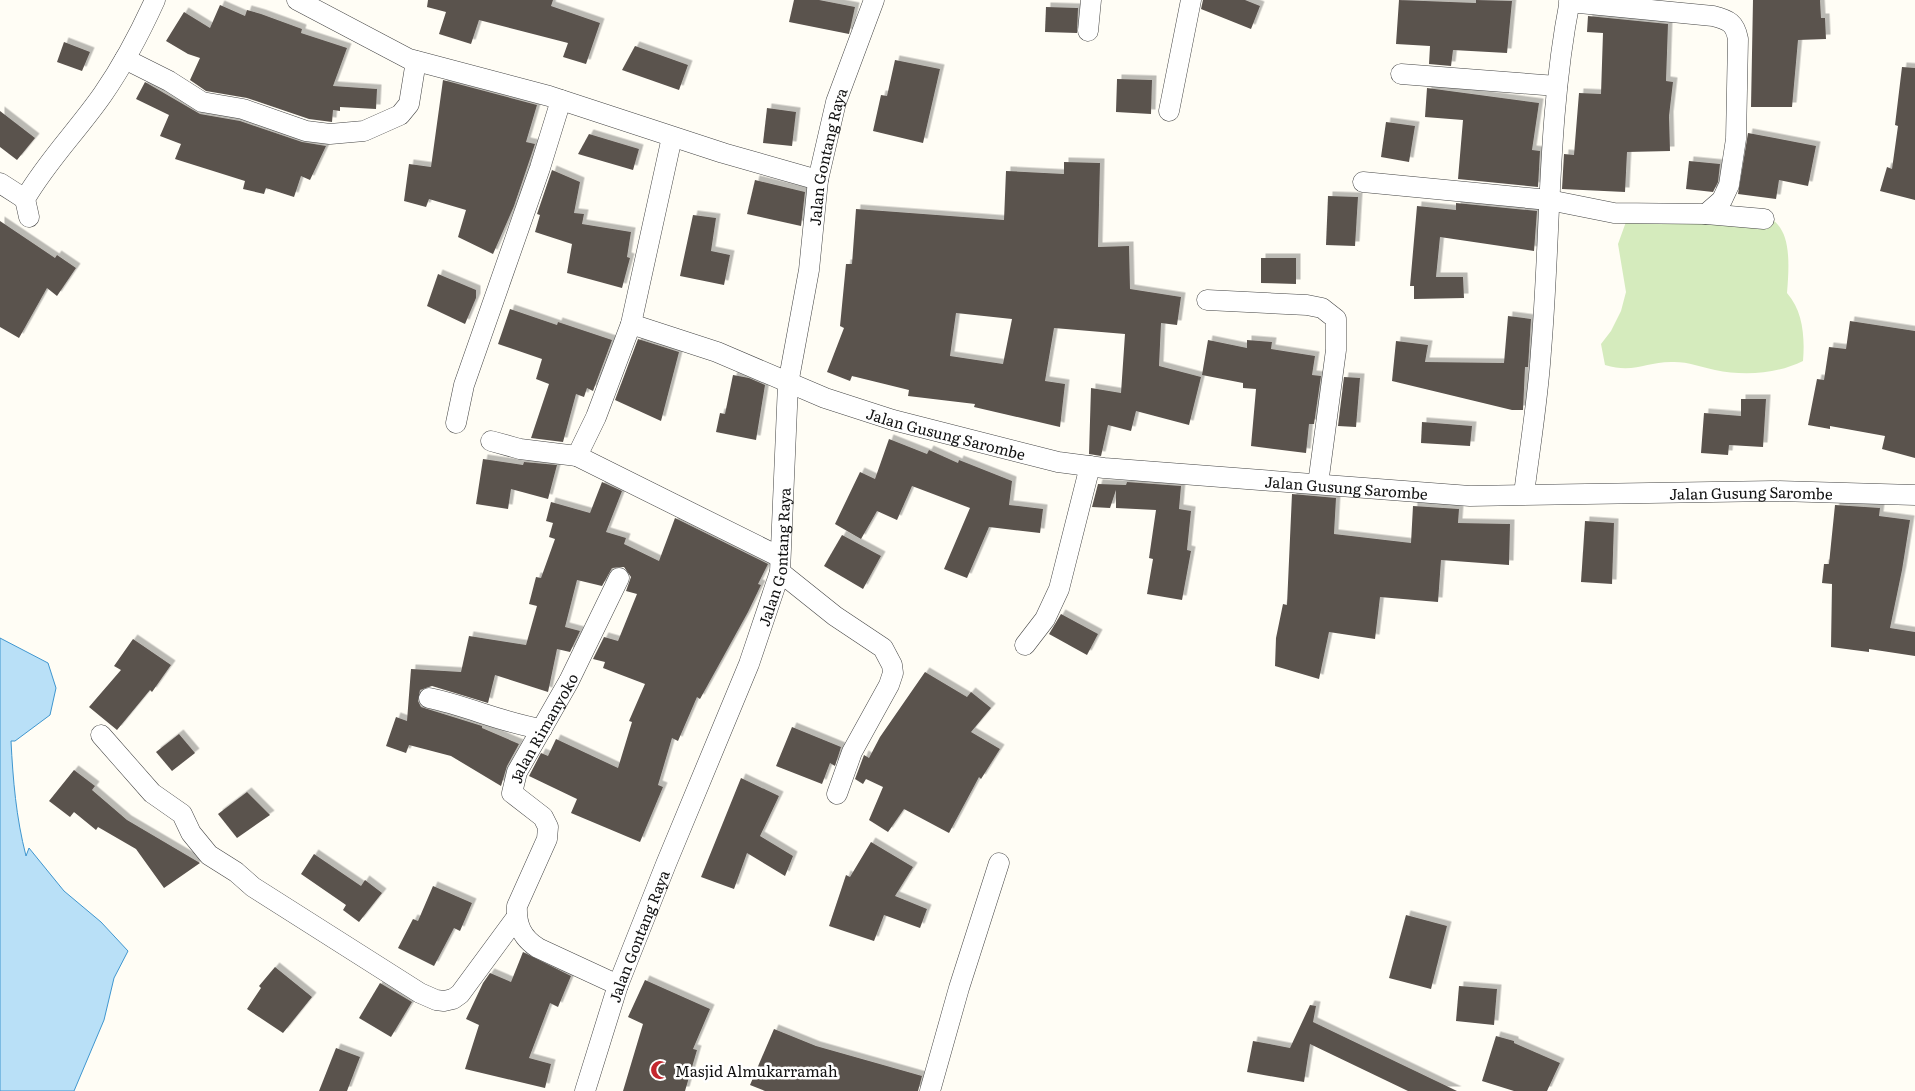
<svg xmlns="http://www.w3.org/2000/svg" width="1915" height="1091" font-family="Literata,serif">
<defs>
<filter id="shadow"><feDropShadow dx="4.5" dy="-4.5" stdDeviation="0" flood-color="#0004"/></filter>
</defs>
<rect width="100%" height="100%" fill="#fffdf5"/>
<path fill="#d5ebbd" d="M1713 204C1782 209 1793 225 1787 293 1803 311 1805 337 1803 361 1777 374 1744 376 1715 370 1701 367 1689 362 1674 362 1647 361 1635 374 1605 365L1601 344 1611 331 1621 311 1626 292 1618 244 1627 219Z"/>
<path fill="#b9e0f7" stroke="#3f96cf" d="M0 638 48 663 56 688 50 715 15 741H11C13 780 16 817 26 856L29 848 64 891 101 922 128 951 114 978 104 1020 74 1091H0Z"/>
<g fill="#5a524d" fill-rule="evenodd" filter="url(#shadow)">
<polygon points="428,0 553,0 551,6 600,23 586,64 563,57 568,43 479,20 471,44 439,34 446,12 427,7"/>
<polygon points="794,0 819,0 855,7 849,34 789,22"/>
<polygon points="1203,0 1245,0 1260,6 1251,29 1201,9"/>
<polygon points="1399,0 1476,3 1476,0 1512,1 1507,53 1453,50 1451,66 1429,64 1430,46 1396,44"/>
<polygon points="1753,0 1820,0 1821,18 1825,18 1826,39 1798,40 1792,107 1751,107"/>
<polygon points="220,5 245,16 247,10 261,14 302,29 301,33 347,48 333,86 377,89 376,109 340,107 340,111 333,110 332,122 309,119 247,98 206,91 190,80 200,58 188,54 166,41 184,12 210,28"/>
<polygon points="1046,7 1078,8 1077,33 1045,32"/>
<polygon points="1588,16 1668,24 1666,81 1673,82 1669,116 1670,151 1627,152 1625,192 1562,189 1564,154 1574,155 1579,93 1601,94 1603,33 1587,32"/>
<polygon points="64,42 90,52 82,71 57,62"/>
<polygon points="635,46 688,65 679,90 622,70"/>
<polygon points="895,60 940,69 923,143 873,131 881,95 887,96"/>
<polygon points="1902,67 1915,68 1915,200 1880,191 1887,167 1892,169 1898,126 1895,125"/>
<polygon points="1117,79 1152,80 1151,114 1116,112"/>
<polygon points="443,80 537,105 526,142 535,144 514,206 493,254 458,237 466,210 429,199 426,207 404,201 409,164 431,167"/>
<polygon points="145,82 200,114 240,121 302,142 326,146 310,180 301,176 294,197 266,188 264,194 243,189 245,181 175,159 181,144 160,136 169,115 136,99"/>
<polygon points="1427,88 1539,103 1532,150 1540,151 1538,187 1458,179 1463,120 1425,117"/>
<polygon points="767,108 796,112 792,146 763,143"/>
<polygon points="0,111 35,138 17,160 0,147"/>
<polygon points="1386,122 1415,126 1409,162 1381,157"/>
<polygon points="1748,133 1816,146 1808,186 1779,180 1776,199 1738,194"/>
<polygon points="589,134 639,149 633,170 578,154"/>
<polygon points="1689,161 1720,164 1718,182 1713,192 1686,189"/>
<path d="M1064 162 1100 163 1098 247 1129 246 1130 289 1181 297 1177 325 1161 323 1159 366 1201 377 1189 425 1136 411 1131 431 1108 425 1101 456 1089 454 1091 388 1121 393 1125 334 1054 328 1045 381 1065 384 1060 427 974 407 975 404 908 396 909 390 852 376 850 381 827 372 844 328 840 326 846 264H852L856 209 1004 220 1006 171 1064 174ZM956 313 1012 319 1003 364 950 356Z"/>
<polygon points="552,170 580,182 574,213 584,214 582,224 631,232 627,257 630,258 622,288 567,273 572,244 535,232 540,215 537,214"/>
<polygon points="755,180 805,192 801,226 747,214"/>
<polygon points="1328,196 1358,197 1355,246 1326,245"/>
<polygon points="1456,203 1537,211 1534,251 1440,237 1436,277 1463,277 1464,298 1414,299 1414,286 1410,286 1417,206 1456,210"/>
<polygon points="693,215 716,218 711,251 730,255 724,285 680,276"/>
<polygon points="0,221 55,258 57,255 76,268 57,296 47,288 19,338 0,327"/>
<polygon points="1261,258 1296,258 1296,284 1261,283"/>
<polygon points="438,274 476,290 476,298 465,324 427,306"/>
<polygon points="510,309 557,325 558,322 612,340 593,391 587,388 584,397 576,394 563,442 531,438 549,384 536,379 542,359 498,344"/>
<polygon points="1508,316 1531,319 1528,367 1525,367 1523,410 1512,410 1392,381 1396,341 1428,345 1425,362 1504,363"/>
<polygon points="1850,321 1915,331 1915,458 1882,449 1885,436 1830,426 1830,429 1808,425 1817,379 1824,380 1829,347 1846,349"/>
<polygon points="638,339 679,352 661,421 615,400"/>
<polygon points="1208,340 1247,348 1247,340 1272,342 1271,349 1315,356 1312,375 1321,376 1314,424 1309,424 1306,453 1251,446 1256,389 1243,388 1243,383 1202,375"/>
<polygon points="733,375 749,378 765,385 756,440 716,432 720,413 725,414"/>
<polygon points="1344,377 1360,378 1356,427 1338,426"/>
<polygon points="1741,399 1766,399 1763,447 1729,445 1728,455 1701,453 1704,413 1741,416"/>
<polygon points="1422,422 1472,426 1470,446 1421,443"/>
<polygon points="889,439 927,454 929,450 958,463 959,460 1012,481 1009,505 1043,509 1040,533 989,527 967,578 944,569 970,508 912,486 897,520 877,511 861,539 835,524 860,472 875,479"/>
<polygon points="483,459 523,465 524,462 557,465 548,499 511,489 508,509 476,504"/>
<polygon points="602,482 622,491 606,532 626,538 624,544 659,561 675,518 768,564 758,584 761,585 748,612 700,699 697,697 678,741 672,738 658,785 663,787 640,842 571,813 577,799 529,776 541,753 548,756 556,739 618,768 632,722 629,721 645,684 603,668 605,662 593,659 604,637 618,641 637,594 626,591 631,577 624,567 612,568 602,586 577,580 565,627 580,631 570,652 557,649 548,692 495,675 488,703 432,686 420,690 418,701 421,707 482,726 482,728 519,744 507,766 501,786 451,756 409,745 406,753 386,746 396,717 407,721 411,669 461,672 469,636 526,645 537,606 529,604 536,577 541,578 555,539 549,537 553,523 546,521 551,502 590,513"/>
<polygon points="1127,482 1181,486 1179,509 1191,511 1187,550 1191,551 1182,600 1147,594 1153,559 1149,558 1156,510 1116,508 1116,490 1110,508 1092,507 1098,484 1126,485"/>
<polygon points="1292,494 1336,498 1334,534 1411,543 1413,506 1459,509 1458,523 1510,524 1509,565 1441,560 1438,602 1380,597 1375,639 1329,632 1319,679 1275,666 1276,638 1283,604 1287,605"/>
<polygon points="1835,505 1880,508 1879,516 1910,520 1902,570 1890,628 1915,632 1915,656 1869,649 1869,652 1831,647 1832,584 1822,583 1824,564 1829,564"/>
<polygon points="1585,521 1614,523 1612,584 1581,582"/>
<polygon points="842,535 881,556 863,589 824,566"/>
<polygon points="1061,614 1098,634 1087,655 1049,634"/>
<polygon points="133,639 171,665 152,692 150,690 117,730 89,707 121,670 114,666"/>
<polygon points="925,672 967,697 971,692 991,708 971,732 1000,749 981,779 979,777 949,833 904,809 888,832 869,820 883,787 866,779 863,784 855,779 864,755 869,758 880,737"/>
<polygon points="792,727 841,747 835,766 830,763 822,784 776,766"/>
<polygon points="179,734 195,753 172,771 156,752"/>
<polygon points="74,770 95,786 92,790 127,820 200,863 164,888 136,849 98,827 96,830 74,812 70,817 49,801"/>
<polygon points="741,778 779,796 760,836 793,856 785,876 747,853 734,889 701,877"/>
<polygon points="247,792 270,815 237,838 218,814"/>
<polygon points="871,842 913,867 895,896 927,909 920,928 884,915 874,941 829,926 846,875 850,877"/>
<polygon points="314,854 361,886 365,880 382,893 359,922 343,910 346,905 301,874"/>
<polygon points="433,886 472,903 460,931 454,928 434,966 398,948 413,919 418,921"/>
<polygon points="1406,915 1447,926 1431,989 1389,978"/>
<polygon points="523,952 571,976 558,1007 550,1003 529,1058 551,1064 545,1088 465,1069 479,1025 466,1019 483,983 490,973 511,982"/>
<polygon points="275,967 312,997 283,1033 247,1009 261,988 259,986"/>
<polygon points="645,980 710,1009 693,1049 697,1050 685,1091 623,1091 643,1024 628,1017"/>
<polygon points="380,983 412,1002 391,1037 359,1018"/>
<polygon points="1459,986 1497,989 1494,1025 1456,1021"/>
<polygon points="1310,1005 1316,1006 1313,1022 1457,1091 1408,1091 1310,1044 1304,1082 1247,1072 1253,1041 1290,1048"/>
<polygon points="774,1029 816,1046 922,1076 918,1091 765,1091 750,1085"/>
<polygon points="1496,1036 1514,1041 1514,1043 1560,1063 1547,1091 1514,1091 1482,1081"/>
<polygon points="336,1048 360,1057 347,1091 319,1091"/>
</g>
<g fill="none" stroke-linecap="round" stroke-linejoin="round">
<g stroke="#444" stroke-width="21">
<g id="minor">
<polyline points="297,0 409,59 549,96 723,153 818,180"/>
<path d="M1569 2 1713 16C1729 20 1735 23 1738 39L1736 139 1729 185 1722 200 1706 214"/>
<polyline points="1088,31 1091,0"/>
<polyline points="125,59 169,81 202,102 243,109 306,131 330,134 364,131 400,115 409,104 416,61"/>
<polyline points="1401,74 1557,86"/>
<polyline points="1169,111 1191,0"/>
<polyline points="672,137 631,324 596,417 577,456 780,557"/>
<polyline points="1363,182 1549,200 1614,213 1706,214 1764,219"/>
<polyline points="0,183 25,199"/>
<path d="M29 217 25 199C47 161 78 130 103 94 123 65 140 33 155 0"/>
<polyline points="1207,300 1307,305 1322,308 1336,319 1336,350 1318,484"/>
<path id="s1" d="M631 324 717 352 825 398 893 420 1058 462 1104 468 1470 496 1774 491 1915 495"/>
<polyline points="456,423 464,385 540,168 561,100"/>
<polyline points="491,441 520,449 577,456"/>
<path d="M1524 494C1530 446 1538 399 1541 351 1551 234 1547 116 1570 0"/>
<polyline points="780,572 835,616 883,648 892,665 893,673 889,685 852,752 837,794"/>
<polyline points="1025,645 1045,619 1059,589 1090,466"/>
<path d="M429 698C468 706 503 723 542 729"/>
<polyline points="101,735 152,793 182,814 191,833 209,855 236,872 253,887 420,993 436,1000 444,1001 453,999 460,994 516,918"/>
<path id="s2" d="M618 985 538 948C522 938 516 925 517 906L547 839 548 827 543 817 512 793 517 772 569 681 619 578"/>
<path id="s3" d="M585 1091 618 985 666 864 749 664 780 572 788 384 809 270 818 180 836 102 874 0"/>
<polyline points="930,1091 959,988 999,863"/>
</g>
</g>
<use href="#minor" stroke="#fff" stroke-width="20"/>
</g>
<defs>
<g id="mosque-bare" transform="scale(1.5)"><path d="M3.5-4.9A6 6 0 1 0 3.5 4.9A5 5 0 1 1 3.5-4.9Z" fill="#c4262e" stroke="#fff" stroke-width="2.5" paint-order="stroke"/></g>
</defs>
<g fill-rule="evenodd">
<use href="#mosque-bare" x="660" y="1070"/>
</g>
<g text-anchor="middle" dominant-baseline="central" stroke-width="5" stroke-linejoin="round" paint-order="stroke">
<g font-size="15" fill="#111" stroke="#fff">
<text stroke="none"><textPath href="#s3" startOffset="974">Jalan Gontang Raya</textPath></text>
<text stroke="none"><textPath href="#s1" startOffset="334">Jalan Gusung Sarombe</textPath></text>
<text stroke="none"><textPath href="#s1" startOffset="739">Jalan Gusung Sarombe</textPath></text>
<text stroke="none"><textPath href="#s1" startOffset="1144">Jalan Gusung Sarombe</textPath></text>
<text stroke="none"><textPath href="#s3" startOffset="569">Jalan Gontang Raya</textPath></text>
<text stroke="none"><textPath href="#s2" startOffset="346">Jalan Rimanyoko</textPath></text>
<text stroke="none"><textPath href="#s3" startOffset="164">Jalan Gontang Raya</textPath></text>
</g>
<g font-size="15" fill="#111" stroke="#fff" text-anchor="start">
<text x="675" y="1070">Masjid Almukarramah</text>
</g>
</g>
</svg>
